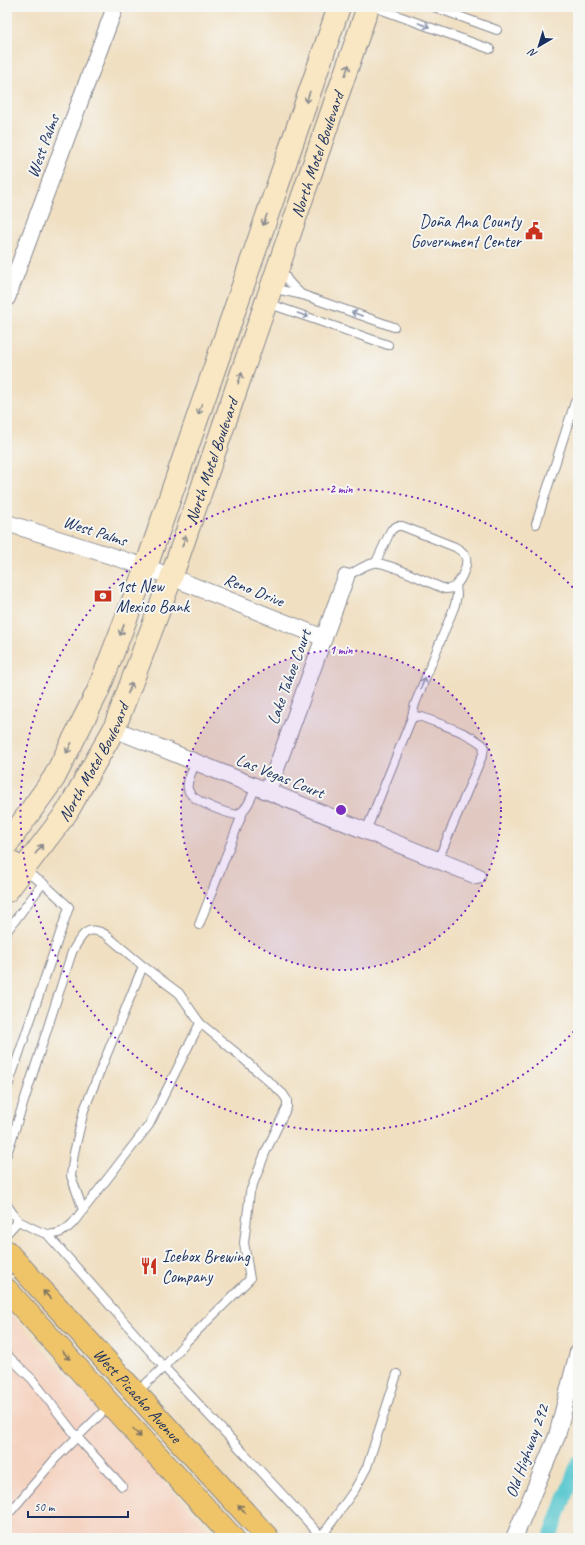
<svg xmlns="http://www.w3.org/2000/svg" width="585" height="1545" font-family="Caveat,sans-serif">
<rect width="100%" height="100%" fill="#f6f6f2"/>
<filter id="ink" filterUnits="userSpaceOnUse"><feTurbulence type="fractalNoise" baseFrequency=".025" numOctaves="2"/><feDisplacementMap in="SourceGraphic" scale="8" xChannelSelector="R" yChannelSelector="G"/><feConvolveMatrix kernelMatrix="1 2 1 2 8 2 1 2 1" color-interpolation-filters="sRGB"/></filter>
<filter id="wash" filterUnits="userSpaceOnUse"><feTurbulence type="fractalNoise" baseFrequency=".012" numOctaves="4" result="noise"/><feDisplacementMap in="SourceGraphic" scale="16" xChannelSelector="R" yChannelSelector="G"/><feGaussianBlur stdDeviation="0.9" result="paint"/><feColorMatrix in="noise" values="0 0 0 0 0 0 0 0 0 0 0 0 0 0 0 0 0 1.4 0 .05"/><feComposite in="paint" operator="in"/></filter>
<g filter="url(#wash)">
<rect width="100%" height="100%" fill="#f0dfc1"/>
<polygon fill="#f5d3c1" points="7,1310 216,1538 13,1538 7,1535"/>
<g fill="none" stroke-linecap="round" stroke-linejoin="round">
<polyline stroke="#5bc8d0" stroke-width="14" points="550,1538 578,1462"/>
</g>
</g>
<g filter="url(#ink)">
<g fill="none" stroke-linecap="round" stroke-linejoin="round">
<g stroke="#868790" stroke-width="10">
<g id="lane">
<polyline points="374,7 490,49"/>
<polyline points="434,7 497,30"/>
<path d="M282 268C284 279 294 287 302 295"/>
<polyline points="271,288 303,295 394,327"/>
<polyline points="267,303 388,345"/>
<polyline points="536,524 575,402 578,403"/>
<path d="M346 577C355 572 365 564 374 563 386 561 431 584 445 589 449 589 453 589 456 585 461 580 468 565 466 558 465 553 460 550 455 547L402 526H397L391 530 376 562"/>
<polyline points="411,720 415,704 455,605 457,595 456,585"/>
<path d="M196 762C193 770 186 781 188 789 190 801 226 813 237 815 248 809 251 798 256 786"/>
<path d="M366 831 411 720 415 716 422 717C441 725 469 732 484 746L483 754 438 860"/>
<polyline points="199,925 243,812"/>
<polyline points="7,931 43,883"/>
<polyline points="7,1089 69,907 43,883 24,871"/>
<path d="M7 1154 72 952C81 937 85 924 105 934L143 966 179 993 200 1023 149 1125 73 1223C53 1244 40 1231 18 1221L7 1233"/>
<polyline points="7,1205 18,1221"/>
<polyline points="83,1210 71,1176 74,1153 84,1110 143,966"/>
<polyline points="48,1235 164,1367 321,1536"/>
<polyline points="7,1355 32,1379 77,1437 122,1486"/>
<polyline points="136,1393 164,1367 186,1342 250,1279 244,1243 250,1192 266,1151 287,1107 287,1100 283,1094 239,1055 200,1023"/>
<polyline points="7,1513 12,1510 55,1459 110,1405"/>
<polyline points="319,1538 327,1529 355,1489 367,1467 397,1374"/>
<polyline points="577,1538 578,1534"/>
</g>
</g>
<g stroke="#868790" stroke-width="18">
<g id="street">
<polyline points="7,298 115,7"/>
<polyline points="7,523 146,567 324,638"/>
<polyline points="114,729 477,876"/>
<polyline points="268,791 346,577"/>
<polyline points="514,1538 557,1436 578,1352"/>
</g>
</g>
<g stroke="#868790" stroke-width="24">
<g id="secondary">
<polyline points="7,844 54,778 98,691 146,567 339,7"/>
<polyline points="7,860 23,870"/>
<path id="s1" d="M7 891 67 812 114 729 171 578 368 7"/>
</g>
</g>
<g stroke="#868790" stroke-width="24">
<g id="primary">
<path id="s2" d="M7 1252 268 1538"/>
<polyline points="7,1290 111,1405 233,1538"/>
</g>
</g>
<use href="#lane" stroke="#fff" stroke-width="8"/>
<use href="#street" stroke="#fff" stroke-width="16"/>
<use href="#secondary" stroke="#f9e7c3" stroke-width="22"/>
<use href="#primary" stroke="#efc469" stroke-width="22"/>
</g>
<defs><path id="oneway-shaft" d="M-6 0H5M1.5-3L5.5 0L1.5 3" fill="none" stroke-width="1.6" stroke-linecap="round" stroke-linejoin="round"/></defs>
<g stroke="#8d97ae">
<use href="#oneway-shaft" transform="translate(424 25) rotate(20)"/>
<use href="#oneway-shaft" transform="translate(357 314) rotate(-161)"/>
<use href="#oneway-shaft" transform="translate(303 315) rotate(19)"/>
<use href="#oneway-shaft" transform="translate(423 683) rotate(-68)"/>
</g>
<g stroke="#8a8b90">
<use href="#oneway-shaft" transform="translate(347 70) rotate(-71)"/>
<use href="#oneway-shaft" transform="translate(308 97) rotate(109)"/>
<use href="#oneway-shaft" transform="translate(265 220) rotate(109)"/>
<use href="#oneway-shaft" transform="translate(240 378) rotate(-71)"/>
<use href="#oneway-shaft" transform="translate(200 409) rotate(109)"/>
<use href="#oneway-shaft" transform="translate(184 541) rotate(-71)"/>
<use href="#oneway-shaft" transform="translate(122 630) rotate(111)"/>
<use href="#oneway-shaft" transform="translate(130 688) rotate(-69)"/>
<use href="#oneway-shaft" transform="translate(69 748) rotate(117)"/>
<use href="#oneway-shaft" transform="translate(39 849) rotate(-53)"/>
</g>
<g stroke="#7a7263">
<use href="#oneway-shaft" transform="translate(47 1295) rotate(-133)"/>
<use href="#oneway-shaft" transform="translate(66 1355) rotate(48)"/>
<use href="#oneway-shaft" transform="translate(137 1433) rotate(47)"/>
<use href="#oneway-shaft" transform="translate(242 1509) rotate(-132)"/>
</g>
</g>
<circle cx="341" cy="810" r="160" fill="#7b2cbf" fill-opacity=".12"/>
<g fill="none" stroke="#7b2cbf" stroke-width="2" stroke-dasharray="2 4">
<circle cx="341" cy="810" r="160"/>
<path d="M578 1027A321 321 0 1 1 578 593"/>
</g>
<defs>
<g id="civic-bare" transform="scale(1.38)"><path d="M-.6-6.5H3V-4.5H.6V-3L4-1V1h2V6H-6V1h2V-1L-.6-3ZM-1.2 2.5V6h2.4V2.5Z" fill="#c8321e" stroke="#f6f6f2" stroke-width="2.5" paint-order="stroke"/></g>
<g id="bank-bare" transform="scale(1.38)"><path d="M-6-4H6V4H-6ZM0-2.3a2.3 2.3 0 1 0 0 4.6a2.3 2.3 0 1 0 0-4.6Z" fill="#c8321e" stroke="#f6f6f2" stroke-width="2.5" paint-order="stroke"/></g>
<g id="restaurant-bare" transform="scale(1.38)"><path d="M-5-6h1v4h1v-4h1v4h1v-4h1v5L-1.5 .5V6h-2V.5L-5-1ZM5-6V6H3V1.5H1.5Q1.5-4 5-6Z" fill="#c8321e" stroke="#f6f6f2" stroke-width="2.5" paint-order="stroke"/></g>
</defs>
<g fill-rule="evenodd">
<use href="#civic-bare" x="534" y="231"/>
<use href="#bank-bare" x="103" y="596"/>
<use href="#restaurant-bare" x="149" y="1266"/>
</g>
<g text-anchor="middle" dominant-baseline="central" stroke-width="4" stroke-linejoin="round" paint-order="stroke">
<g font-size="17" fill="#1b2f5e" stroke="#f6f6f2">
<text transform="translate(43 146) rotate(-70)">West Palms</text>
<text stroke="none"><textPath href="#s1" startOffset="804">North Motel Boulevard</textPath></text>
<text stroke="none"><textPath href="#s1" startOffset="480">North Motel Boulevard</textPath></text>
<text transform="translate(95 531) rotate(18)">West Palms</text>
<text transform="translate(254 590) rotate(22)">Reno Drive</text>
<text transform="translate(289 677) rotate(-70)">Lake Tahoe Court</text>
<text stroke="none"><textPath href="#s1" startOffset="156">North Motel Boulevard</textPath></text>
<text transform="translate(280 776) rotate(22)">Las Vegas Court</text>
<text stroke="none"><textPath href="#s2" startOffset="194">West Picacho Avenue</textPath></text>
<text transform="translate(527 1451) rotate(-70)">Old Highway 292</text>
</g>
<g font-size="17" fill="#1b2f5e" stroke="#f6f6f2" text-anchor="start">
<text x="521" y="221" text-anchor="end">Doña Ana County<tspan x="521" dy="20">Government Center</tspan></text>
<text x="116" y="586">1st New<tspan x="116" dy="20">Mexico Bank</tspan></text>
<text x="162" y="1256">Icebox Brewing<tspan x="162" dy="20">Company</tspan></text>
</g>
</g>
<circle cx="341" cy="810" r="6" fill="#7b2cbf" stroke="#f6f6f2" stroke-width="2"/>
<g font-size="12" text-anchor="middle" font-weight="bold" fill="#7b2cbf" stroke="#f6f6f2" stroke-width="4" stroke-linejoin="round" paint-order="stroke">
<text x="341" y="493">2 min</text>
<text x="341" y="654">1 min</text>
</g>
<rect width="585" height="1545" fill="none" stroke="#f6f6f2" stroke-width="24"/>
<g transform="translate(539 46) rotate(218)" stroke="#f6f6f2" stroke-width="3" paint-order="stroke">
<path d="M0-3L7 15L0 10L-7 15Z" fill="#1b2f5e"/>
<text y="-6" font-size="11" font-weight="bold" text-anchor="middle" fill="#1b2f5e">N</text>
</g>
<path d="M28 1511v6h100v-6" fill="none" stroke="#1b2f5e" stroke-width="2"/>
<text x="34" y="1511" font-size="12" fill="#1b2f5e" stroke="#f6f6f2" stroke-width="3" paint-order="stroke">50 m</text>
</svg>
